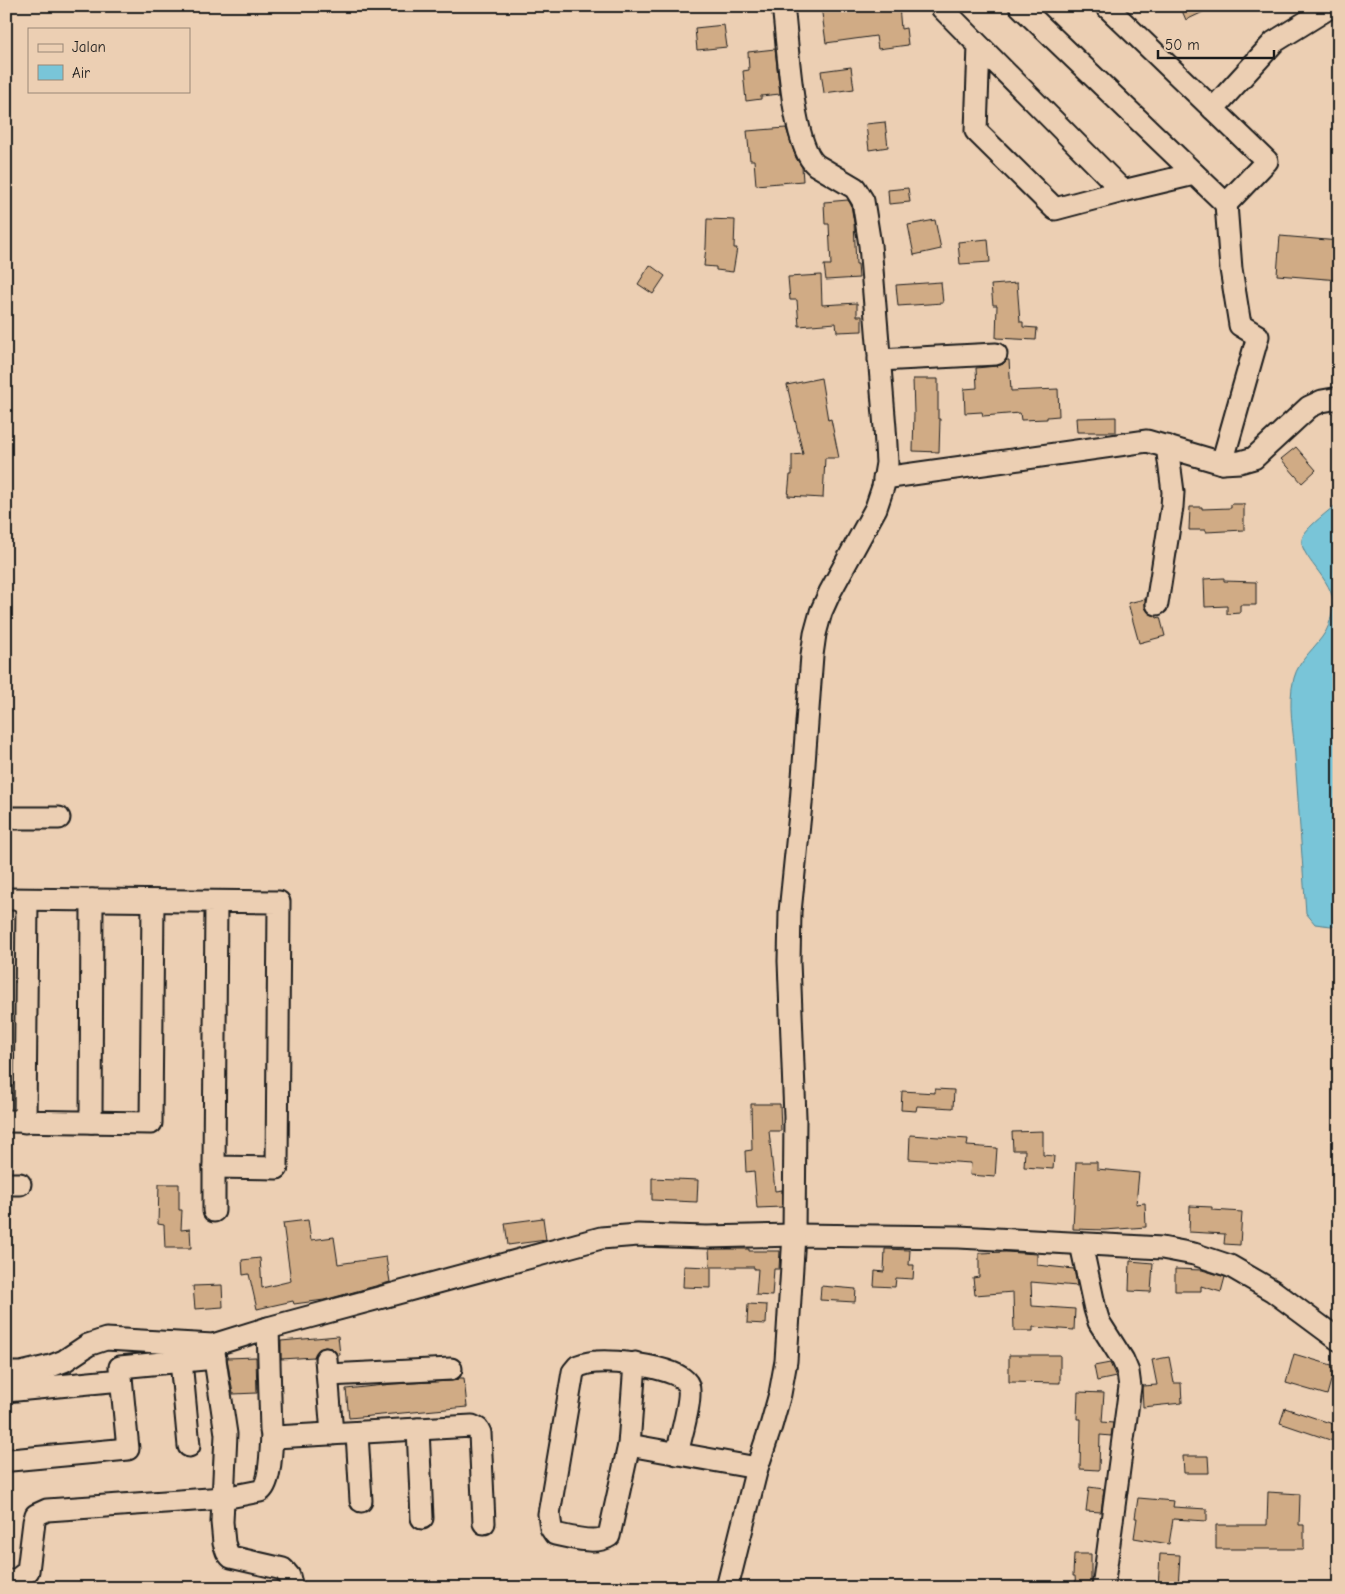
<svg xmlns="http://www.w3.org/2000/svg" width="1345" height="1594" font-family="'Comic Neue',sans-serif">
<rect width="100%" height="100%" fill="#eccfb3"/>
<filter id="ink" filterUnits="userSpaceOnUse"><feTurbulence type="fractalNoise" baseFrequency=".02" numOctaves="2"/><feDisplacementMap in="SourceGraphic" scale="10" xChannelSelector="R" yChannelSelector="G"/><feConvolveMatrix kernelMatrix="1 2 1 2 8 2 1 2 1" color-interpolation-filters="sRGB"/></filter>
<g filter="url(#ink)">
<path fill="#79c5d8" stroke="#54818d" d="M1339 502V927L1315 924 1306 913C1302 861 1299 809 1295 757 1294 731 1287 704 1294 678 1299 659 1316 648 1326 631 1330 624 1332 614 1333 606 1336 580 1294 554 1303 536 1308 526 1330 510 1339 502Z"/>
<g fill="#d0ab85" stroke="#1c1c1c">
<polygon points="821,6 899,6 901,29 906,28 908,45 878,49 876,36 826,43"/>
<polygon points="1180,6 1216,6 1186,20"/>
<polygon points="724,25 727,47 697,50 695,28"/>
<polygon points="775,49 780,94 761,96 761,99 746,101 743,71 749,70 748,52"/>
<polygon points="851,67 854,89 824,93 821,71"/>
<polygon points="885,122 888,147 869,150 866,124"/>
<polygon points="786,128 796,158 802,167 803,181 756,185 754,160 750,160 747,131"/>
<polygon points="908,188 910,202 889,204 888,190"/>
<polygon points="848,200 851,205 854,223 856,264 858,264 859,278 826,280 824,265 831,265 829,224 825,224 824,202"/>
<polygon points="707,219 735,220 734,248 737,248 733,272 716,270 716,267 704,266 706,247"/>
<polygon points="935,220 941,249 914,255 908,225"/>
<polygon points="1280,236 1339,241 1339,280 1277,275"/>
<polygon points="988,239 990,262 960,264 958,242"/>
<polygon points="650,265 665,276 653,294 638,284"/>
<polygon points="821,275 822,305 857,303 857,316 862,316 862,331 837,332 836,323 799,326 797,300 790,300 788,277"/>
<polygon points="941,282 943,303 898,306 896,285"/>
<polygon points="1017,283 1020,322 1023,322 1023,327 1037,328 1036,340 996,338 997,305 993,305 991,285"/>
<polygon points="1007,360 1009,360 1011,391 1058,389 1059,416 1047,417 1047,419 1021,420 1020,413 983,416 982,412 965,413 964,389 977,388 976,368 997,366 1003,364"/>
<polygon points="821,378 828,420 831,419 839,458 825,458 823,498 788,496 790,475 792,475 792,455 803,454 787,385"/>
<polygon points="913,379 938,379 938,419 940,419 939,452 913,451 914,413"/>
<polygon points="1116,417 1116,432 1077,432 1076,418"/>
<polygon points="1296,447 1316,470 1302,483 1281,459"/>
<polygon points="1231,504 1244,504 1244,530 1206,532 1206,530 1189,530 1190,507 1202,507 1202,509 1231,508"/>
<polygon points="1224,578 1224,581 1256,582 1256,605 1240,605 1240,613 1227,614 1227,606 1205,607 1204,579"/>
<polygon points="1145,599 1145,608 1149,613 1156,616 1157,618 1160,617 1165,636 1139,643 1128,603"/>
<polygon points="935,1089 954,1090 953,1108 917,1106 916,1111 901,1110 902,1091 935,1093"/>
<polygon points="751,1104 780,1104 781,1131 769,1131 775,1191 782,1190 782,1207 757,1208 754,1171 746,1172 745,1151 752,1150"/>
<polygon points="1043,1131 1043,1155 1054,1156 1053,1169 1024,1167 1025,1150 1013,1150 1012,1132"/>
<polygon points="910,1135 968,1139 967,1146 997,1148 995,1177 970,1175 971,1163 909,1159"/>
<polygon points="1076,1162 1097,1162 1097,1169 1139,1173 1136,1204 1145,1203 1146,1227 1105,1230 1073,1229"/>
<polygon points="652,1178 698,1180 697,1202 652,1200"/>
<polygon points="159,1184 179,1184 179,1210 182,1210 181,1230 190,1229 191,1248 165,1248 164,1225 158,1224"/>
<polygon points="1190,1206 1212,1207 1212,1210 1242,1212 1240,1245 1224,1244 1225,1234 1189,1232"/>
<polygon points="543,1218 546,1240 508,1245 505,1223"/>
<polygon points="308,1220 311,1240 334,1237 338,1264 386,1257 390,1282 324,1300 294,1304 293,1301 257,1309 249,1274 243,1275 242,1260 260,1258 262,1288 291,1281 283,1223"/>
<polygon points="709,1249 749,1249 749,1251 780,1251 779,1269 774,1269 772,1296 756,1295 758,1269 754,1269 754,1267 711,1267 711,1288 683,1287 684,1266 710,1267"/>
<polygon points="885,1249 910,1250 909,1265 914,1265 913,1279 896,1278 895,1287 874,1286 875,1271 884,1272"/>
<polygon points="1006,1252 1037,1254 1037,1265 1074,1269 1077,1286 1031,1282 1032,1306 1075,1309 1074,1330 1033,1327 1033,1331 1014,1331 1013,1292 975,1295 973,1278 979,1277 979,1253"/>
<polygon points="1130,1261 1153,1263 1151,1292 1129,1291"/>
<polygon points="1175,1269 1202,1270 1225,1277 1221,1292 1201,1286 1201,1291 1175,1291"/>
<polygon points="222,1285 223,1307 195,1309 193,1286"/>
<polygon points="821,1286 856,1289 855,1302 820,1300"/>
<polygon points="748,1304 767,1305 766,1324 747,1323"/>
<polygon points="338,1336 340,1355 338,1355 332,1348 325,1347 319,1349 314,1357 281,1359 281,1341"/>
<polygon points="1294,1354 1335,1366 1327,1395 1286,1383"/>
<polygon points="1009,1355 1060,1355 1060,1383 1009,1382"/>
<polygon points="256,1357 257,1393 233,1394 227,1358"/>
<polygon points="1169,1357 1174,1383 1181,1383 1182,1403 1143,1407 1142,1386 1157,1385 1152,1360"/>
<polygon points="1110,1363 1116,1377 1097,1381 1094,1366"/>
<polygon points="459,1378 464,1378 467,1407 349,1418 346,1389 393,1384 452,1381"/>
<polygon points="1078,1392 1104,1393 1102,1422 1113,1423 1111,1436 1100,1435 1099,1470 1080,1469 1081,1419 1077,1419"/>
<polygon points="1285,1408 1339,1426 1339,1443 1280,1423"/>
<polygon points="1183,1456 1208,1456 1209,1473 1184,1473"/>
<polygon points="1089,1487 1104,1489 1101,1512 1086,1511"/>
<polygon points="1268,1492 1300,1494 1299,1525 1304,1525 1304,1549 1216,1549 1216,1525 1267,1525"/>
<polygon points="1138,1498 1174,1501 1173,1507 1207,1509 1207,1521 1173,1519 1169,1544 1134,1538 1137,1518 1135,1518"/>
<polygon points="1074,1554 1091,1554 1091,1588 1076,1588 1075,1576 1073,1576"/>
<polygon points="1160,1554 1180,1555 1178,1588 1158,1588"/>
</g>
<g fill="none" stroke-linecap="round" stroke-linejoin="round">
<g stroke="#1c1c1c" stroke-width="25">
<g id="minor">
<polyline points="943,6 942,8 1123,191 1055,209 976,131 979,46"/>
<polyline points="1020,6 1226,204 1267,161 1213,109 1274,42 1332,6"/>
<polyline points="1106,6 1213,109"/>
<polyline points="1123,191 1194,174"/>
<polyline points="879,360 996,354"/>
<polyline points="1222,463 1258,336 1240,325 1231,269 1226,204"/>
<polyline points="884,478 1147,441 1222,463 1240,462 1254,458 1309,407 1322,401 1339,398"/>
<polyline points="1157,604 1172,507 1173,492 1167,446"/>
<polyline points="6,818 59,818"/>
<polyline points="6,899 279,902 277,1168 214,1167 216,902"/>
<polyline points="6,1121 151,1123 153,901"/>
<polyline points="25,1122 27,900"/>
<polyline points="91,1122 92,900"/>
<polyline points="6,1184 20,1184"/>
<polyline points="214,1211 214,1167"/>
<polyline points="1081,1244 1095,1309 1099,1322 1123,1360 1128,1372 1130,1387 1103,1588"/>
<polyline points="268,1328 271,1431 275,1437 472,1426 478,1429 480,1433 484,1523"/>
<polyline points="213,1346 226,1434 222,1522 224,1543 227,1552 231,1557 283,1569 289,1576 292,1588"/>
<polyline points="326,1359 332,1434"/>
<polyline points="181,1361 189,1446"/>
<path d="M635 1363 629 1445 609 1536C596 1545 569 1537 555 1534L551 1528 549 1514 573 1372 578 1366C584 1364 591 1362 597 1362 614 1360 682 1367 688 1385 693 1397 680 1439 677 1454"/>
<polyline points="6,1373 21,1373 51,1366 64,1361 88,1345 106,1339 213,1345 268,1328 601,1238 638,1235 707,1237 794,1235 959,1237 1162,1248 1194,1254 1230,1266 1273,1291 1339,1340"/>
<polyline points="328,1375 451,1369"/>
<polyline points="6,1391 121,1380"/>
<polyline points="418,1429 422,1518"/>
<polyline points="357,1433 361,1501"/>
<polyline points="629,1445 757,1468"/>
<polyline points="11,1460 128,1449 120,1367 215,1358"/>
<path d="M6 1583 18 1579 28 1571 34 1522 36 1515 47 1510 224 1498 260 1491C271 1484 271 1448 272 1434"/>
<path d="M727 1588 757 1468 771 1426 780 1394 786 1361 794 1235 795 1117 789 961 790 912 801 804 812 655 815 634 821 612 830 592 876 508 883 487 887 463 885 428 870 245 863 201 855 188 816 165C791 144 788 41 783 6"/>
</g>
</g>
<use href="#minor" stroke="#eccfb3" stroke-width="21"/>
</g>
</g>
<rect width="1345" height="1594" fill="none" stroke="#eccfb3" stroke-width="25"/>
<rect x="12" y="12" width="1320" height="1569" fill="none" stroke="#1c1c1c" stroke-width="2" filter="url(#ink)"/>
<rect x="28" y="28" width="162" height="65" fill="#eccfb3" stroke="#998777"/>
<rect x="38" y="44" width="25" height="8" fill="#eccfb3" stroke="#998777"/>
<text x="72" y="52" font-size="15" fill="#1c1c1c">Jalan</text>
<rect x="38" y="65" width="25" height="15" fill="#79c5d8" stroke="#998777"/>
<text x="72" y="78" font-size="15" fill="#1c1c1c">Air</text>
<path d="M1158 50v8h116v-8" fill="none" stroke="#1c1c1c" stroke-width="2.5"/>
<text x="1165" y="50" font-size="15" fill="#1c1c1c" stroke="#eccfb3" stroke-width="4" paint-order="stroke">50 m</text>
</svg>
